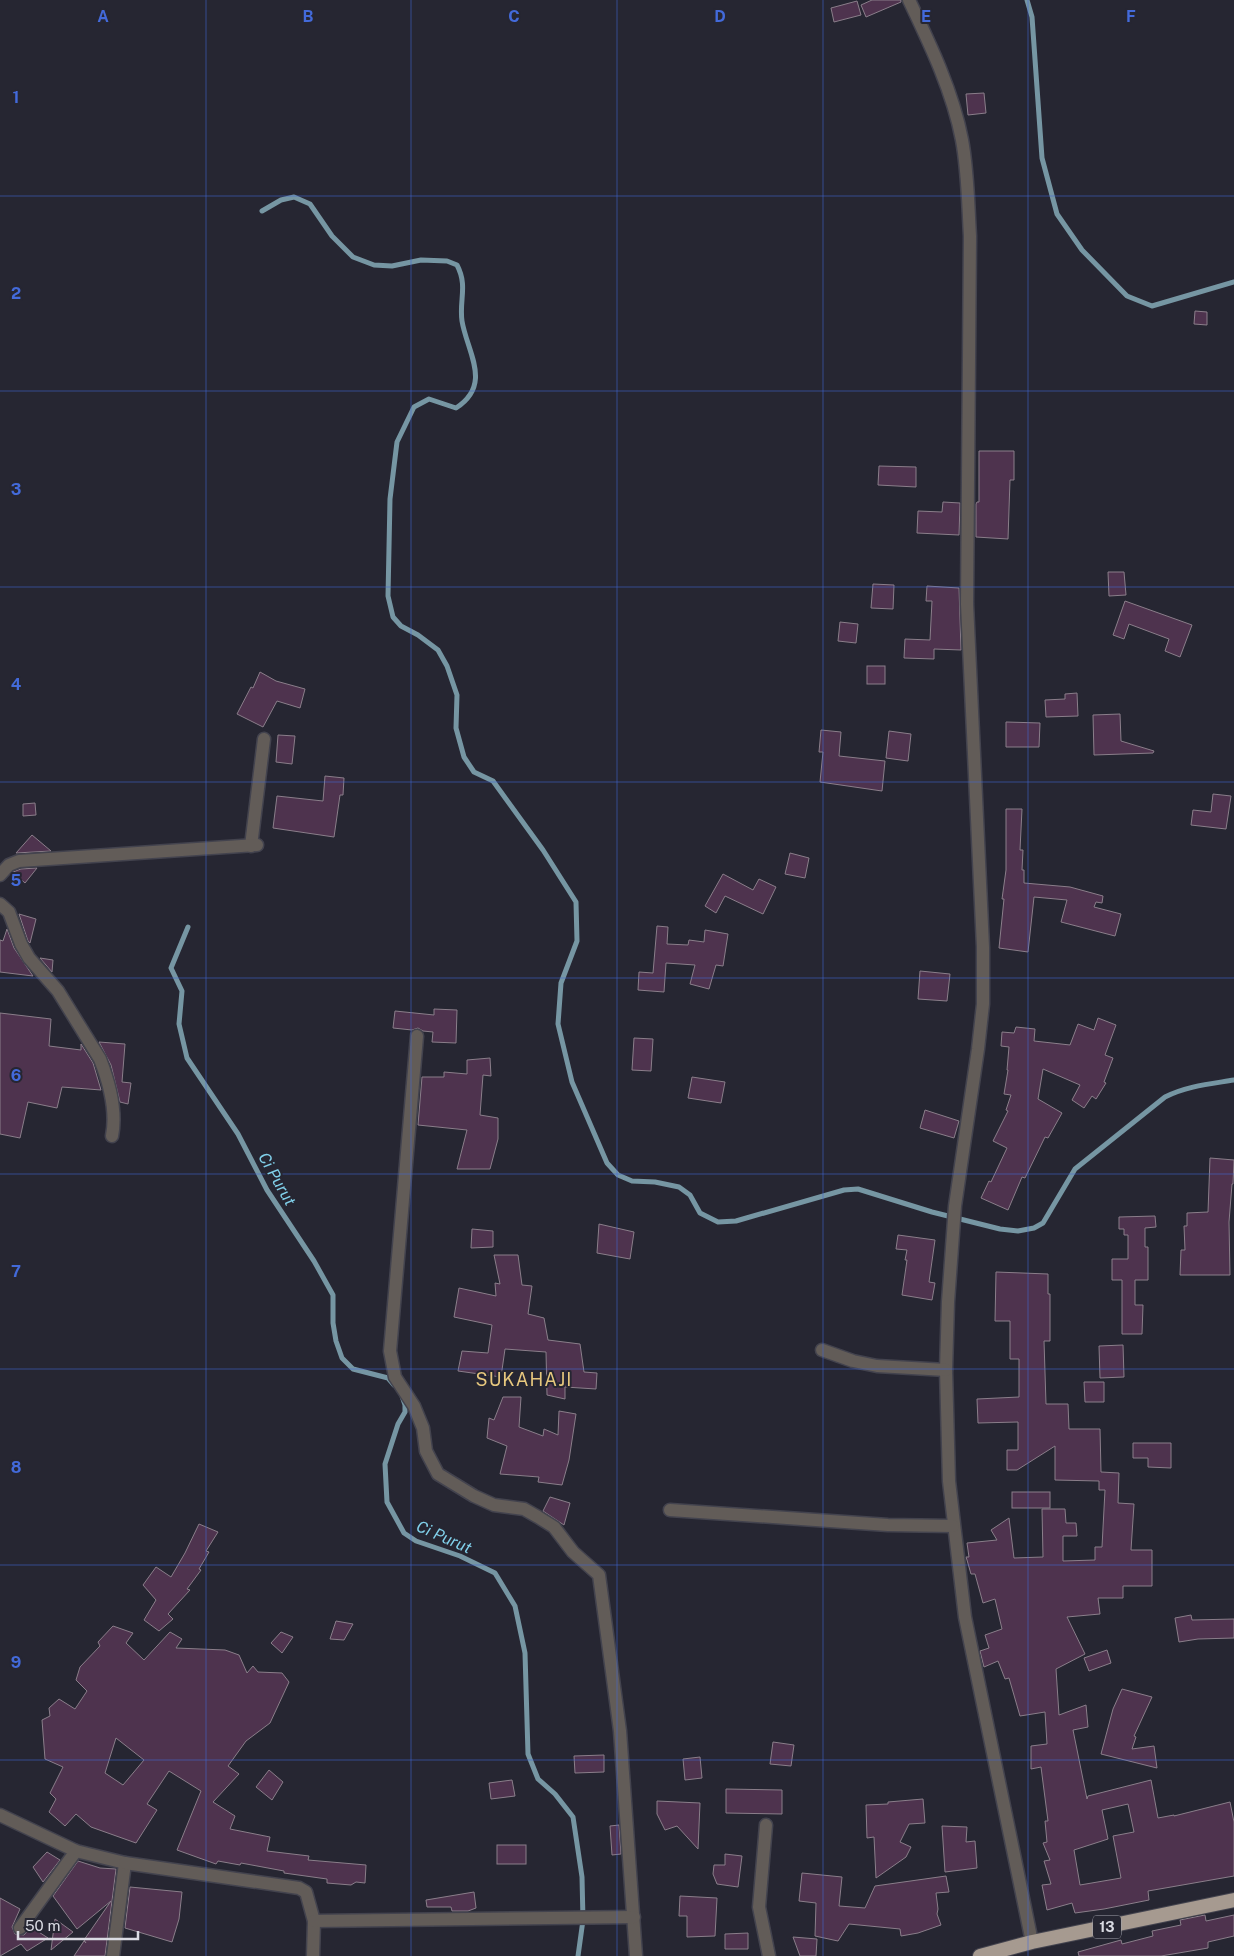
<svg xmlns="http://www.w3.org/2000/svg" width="1234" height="1956" font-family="'Public Sans',sans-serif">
<rect width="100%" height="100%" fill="#262632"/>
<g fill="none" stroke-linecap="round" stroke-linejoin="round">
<g stroke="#7696a3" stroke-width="5">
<polyline points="1027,0 1032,17 1042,158 1057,214 1082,250 1127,296 1152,306 1234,282"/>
<path d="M262 211 281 200 294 197 310 204 332 236 353 257 374 265 392 266 421 260 447 261 457 265C468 286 459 300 462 321 467 352 493 384 456 408L429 399 414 407 397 442 390 499 388 596 393 617 401 626 418 635 438 650 447 666 457 695 456 728 464 757 474 772 493 781 543 850 576 902 577 941 561 983 558 1024 572 1082 607 1163 618 1175 632 1181 655 1182 679 1187 690 1195 700 1213 718 1222 736 1221 844 1190 858 1189 932 1212 1000 1229 1018 1231 1034 1228 1043 1223 1075 1169 1165 1097C1187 1086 1210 1084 1234 1080"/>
<polyline points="188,927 171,968 182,991 179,1024 187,1058 238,1134 267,1190 314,1261 333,1295 333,1323 336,1341 342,1358 353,1369 388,1378 394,1385"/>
<polyline points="402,1396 405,1405 405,1412 398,1424 385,1464 387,1502 404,1533 416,1541 460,1556 495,1573 515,1606 525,1653 528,1754 538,1779 555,1794 573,1817 582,1877 583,1920 578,1956"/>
</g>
</g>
<g fill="#4e334e" stroke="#8a7e8a" fill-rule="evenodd">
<polygon points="872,0 901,0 901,2 866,17 861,5"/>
<polygon points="857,1 861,15 834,22 831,8"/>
<polygon points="984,93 986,113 968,115 966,94"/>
<polygon points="1195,311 1207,312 1207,325 1194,324"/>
<polygon points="979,451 1014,451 1014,480 1010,480 1008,539 976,537 976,504 977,502 979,502"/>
<polygon points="879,466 916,467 916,487 878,485"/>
<polygon points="943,502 960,503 959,535 917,533 918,511 942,512"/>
<polygon points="1108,572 1124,572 1126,595 1109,596"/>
<polygon points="873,584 894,585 893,609 871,608"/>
<polygon points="927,586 959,588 961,650 934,649 934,659 904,658 905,639 930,640 932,601 926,601"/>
<polygon points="1125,601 1192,625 1180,657 1165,651 1169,639 1129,624 1124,639 1113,635"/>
<polygon points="840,622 858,624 856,643 838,641"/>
<rect x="867" y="666" width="18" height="18"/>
<polygon points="260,672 276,681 305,689 300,708 277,701 263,727 237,714 251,687 253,688"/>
<polygon points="1077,693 1078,716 1046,717 1045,700 1065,699 1065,694"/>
<polygon points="1120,714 1121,741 1154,751 1153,753 1094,755 1093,715"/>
<polygon points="1006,722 1040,723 1039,747 1006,747"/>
<polygon points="821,730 841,732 839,756 885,761 882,791 820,782 823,752 819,752"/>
<polygon points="889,731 911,734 908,761 886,758"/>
<polygon points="278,735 295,736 292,764 276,762"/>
<polygon points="325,776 344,778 343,795 340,795 334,837 273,828 277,796 323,801"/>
<polygon points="1213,794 1231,796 1226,829 1191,825 1193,810 1211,812"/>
<polygon points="35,803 36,815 23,816 23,804"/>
<polygon points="1006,809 1022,809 1020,850 1023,850 1022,870 1024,870 1024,883 1070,887 1103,896 1102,903 1096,902 1094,907 1121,914 1115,936 1061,922 1067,900 1034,897 1028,952 999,948 1004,899 1002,899 1006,870"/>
<polygon points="32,835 51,851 16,853"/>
<polygon points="790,853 809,858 805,878 785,874"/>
<polygon points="37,868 25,883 13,872 21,869"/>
<polygon points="723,874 753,890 759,879 776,887 763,914 725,896 716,913 705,906"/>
<polygon points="19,914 36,919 30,943 28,941"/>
<polygon points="657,926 668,927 667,944 688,945 689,940 704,942 705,930 728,934 723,966 716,965 709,989 690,984 695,965 666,963 664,992 638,990 639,972 653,973"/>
<polygon points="7,929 14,948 33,976 0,972 0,940 3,941"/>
<polygon points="40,958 53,960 52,972"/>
<polygon points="920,971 950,974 947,1001 918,999"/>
<polygon points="434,1009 457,1010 456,1043 432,1042 433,1032 423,1031 418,1028 412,1030 393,1028 395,1011 434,1015"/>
<polygon points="0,1013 51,1019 49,1046 81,1050 81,1044 93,1063 101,1090 62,1087 57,1108 28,1102 20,1138 0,1134"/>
<polygon points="1098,1018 1116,1025 1105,1055 1113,1058 1104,1082 1106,1083 1096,1099 1092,1096 1084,1108 1072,1100 1080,1085 1043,1069 1038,1099 1062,1113 1048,1138 1045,1137 1025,1178 1022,1177 1008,1210 981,1198 989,1181 991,1182 1007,1148 993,1141 1008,1111 1006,1110 1011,1095 1004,1094 1008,1070 1007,1070 1009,1047 1001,1046 1002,1032 1014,1033 1016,1027 1035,1029 1034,1041 1070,1045 1078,1024 1094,1030"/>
<polygon points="634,1038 653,1039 651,1071 632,1070"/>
<polygon points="99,1042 125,1044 122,1082 131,1083 128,1104 120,1102 111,1065"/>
<polygon points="490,1058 491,1076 483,1075 480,1115 498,1118 498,1139 490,1169 457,1169 467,1130 418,1125 422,1077 444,1077 444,1072 467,1074 467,1060"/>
<polygon points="692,1077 725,1082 721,1103 688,1098"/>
<polygon points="925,1110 959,1121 954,1138 920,1128"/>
<polygon points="1210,1158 1234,1160 1233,1184 1232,1184 1229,1222 1230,1275 1180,1275 1181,1250 1185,1250 1184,1226 1187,1226 1187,1213 1208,1212"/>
<polygon points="1155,1216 1156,1227 1145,1228 1145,1247 1148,1247 1148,1280 1135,1280 1135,1305 1143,1305 1142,1334 1122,1334 1122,1280 1112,1280 1112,1259 1128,1259 1128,1235 1124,1235 1124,1229 1119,1229 1119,1217"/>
<polygon points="599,1224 634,1232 630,1259 597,1253"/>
<polygon points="472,1229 493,1231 493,1247 471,1248"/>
<polygon points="898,1235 935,1240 929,1282 935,1283 932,1300 902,1295 907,1260 905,1260 907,1250 896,1249"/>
<polygon points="494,1255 518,1255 522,1285 532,1286 528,1314 544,1318 548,1340 580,1344 584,1372 597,1373 596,1389 565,1387 565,1399 547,1395 546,1352 505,1349 501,1377 458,1371 462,1351 488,1353 492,1325 454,1317 459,1288 496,1296 495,1283 500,1284"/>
<path d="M996 1272 1048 1274V1294H1050V1341H1044L1046 1404H1068L1069 1429H1100L1101 1472 1119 1473 1118 1503 1134 1504 1131 1550H1152V1586H1123V1598H1098L1100 1614 1067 1617 1085 1654 1056 1669 1059 1715 1086 1705 1088 1727 1073 1730 1087 1799 1088 1796 1151 1780 1158 1818 1174 1815V1816L1230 1802 1234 1822V1876L1148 1891 1149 1900 1104 1909 1075 1913 1072 1903 1047 1910 1042 1885 1051 1884 1044 1861 1050 1860 1043 1843 1047 1842 1045 1821H1048L1041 1767 1031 1769V1746L1047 1744 1045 1712 1020 1716 1009 1678 1005 1679 998 1661 984 1667 980 1651 989 1648 985 1635 1002 1629 995 1599 983 1603 975 1574H971L967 1560 966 1557H969L967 1543 997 1540 991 1530 1009 1518 1014 1558 1043 1557 1042 1509H1065L1066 1523H1076L1077 1536H1063V1561L1095 1560V1547H1102L1105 1490H1099V1481L1055 1480V1446L1017 1470H1007V1450H1018V1422L978 1423 977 1399 1019 1397V1359H1010V1321H995ZM1128 1804 1134 1832 1113 1836 1121 1878 1080 1885 1074 1850 1108 1839 1102 1810Z"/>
<polygon points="1123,1345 1124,1377 1100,1378 1099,1346"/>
<polygon points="1084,1382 1104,1382 1104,1402 1085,1402"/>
<polygon points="503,1397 521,1397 519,1427 543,1436 544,1429 558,1435 559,1411 576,1414 569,1460 562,1485 538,1482 539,1477 500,1474 507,1446 487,1438 489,1418 494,1420"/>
<polygon points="1133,1443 1171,1443 1171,1468 1148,1467 1148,1458 1133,1458"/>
<rect x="1012" y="1492" width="38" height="16"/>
<polygon points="550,1497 570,1503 564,1525 543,1511"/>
<polygon points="199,1524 218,1532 206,1551 209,1552 199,1569 201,1570 187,1589 190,1590 168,1614 173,1619 159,1631 144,1620 156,1600 143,1585 156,1567 171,1577 185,1553"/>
<polygon points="1191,1615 1192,1620 1234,1619 1234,1638 1198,1639 1179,1642 1175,1618"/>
<polygon points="336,1621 353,1624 344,1640 330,1639"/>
<path d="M113 1626 133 1633 126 1643 144 1660 170 1632 182 1639 176 1648 225 1650 239 1655 247 1673 253 1666 258 1672 282 1673 289 1682 270 1723 246 1741 228 1766 239 1774 213 1802 235 1816 230 1829 270 1837 267 1851 309 1856 308 1860 366 1865 365 1883 356 1882 351 1885 327 1883V1879L284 1873V1871L241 1863 240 1865 218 1861 216 1864 177 1850 201 1791 169 1771 147 1804 157 1810 136 1843 91 1827 76 1814 65 1826 49 1812 56 1799 50 1793 63 1767 45 1759 42 1720 50 1716 49 1708 59 1699 75 1709 87 1691 76 1680 80 1667 100 1646 98 1642ZM116 1738 144 1760 123 1785 105 1773Z"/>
<polygon points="281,1632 293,1637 282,1653 271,1643"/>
<polygon points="1107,1650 1111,1663 1089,1671 1084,1658"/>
<polygon points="1122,1689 1152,1697 1134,1736 1136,1737 1132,1749 1154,1746 1157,1768 1101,1754 1113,1709"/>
<polygon points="773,1742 794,1745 791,1766 770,1764"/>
<polygon points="604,1755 604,1772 575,1773 574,1756"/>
<polygon points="700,1757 702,1778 685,1780 683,1759"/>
<polygon points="269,1770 283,1782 272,1800 256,1787"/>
<polygon points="512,1780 515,1796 491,1799 489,1783"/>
<polygon points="726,1789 782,1790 782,1814 726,1813"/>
<polygon points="923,1799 925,1823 909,1824 900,1842 911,1847 906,1857 876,1878 874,1837 867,1838 866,1805 888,1804 888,1802"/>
<polygon points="657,1801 700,1803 698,1849 677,1826 665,1830 657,1814"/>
<polygon points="619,1825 621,1854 612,1855 610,1826"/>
<polygon points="942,1826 967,1827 966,1842 975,1841 977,1868 945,1872"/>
<rect x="497" y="1845" width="29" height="19"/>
<polygon points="47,1852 60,1860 43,1882 33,1867"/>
<polygon points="725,1854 742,1856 738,1887 717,1884 713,1874 714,1865 725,1865"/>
<polygon points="78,1861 100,1868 116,1869 105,1956 74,1956 84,1941 86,1943 84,1940 111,1901 77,1929 53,1896"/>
<polygon points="802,1873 842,1877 839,1906 865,1908 875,1886 946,1876 949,1892 936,1893 938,1909 937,1914 941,1925 918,1933 901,1936 900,1929 849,1924 838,1941 815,1936 816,1903 799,1901"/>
<polygon points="130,1887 182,1892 179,1919 172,1942 125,1928"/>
<polygon points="474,1892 476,1908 468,1911 452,1911 451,1907 427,1907 426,1900"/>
<polygon points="680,1896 717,1898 715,1936 687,1937 687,1916 679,1916"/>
<polygon points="0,1898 20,1909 12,1927 15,1934 24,1935 31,1927 48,1938 27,1951 21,1944 0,1956"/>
<polygon points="1205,1915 1206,1921 1234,1915 1234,1936 1208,1942 1208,1948 1161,1956 1079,1956 1078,1952 1121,1940 1122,1944 1153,1936 1152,1931 1181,1925 1180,1920"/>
<polygon points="55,1919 73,1932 51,1950"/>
<polygon points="748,1933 748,1949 725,1949 725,1934"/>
<polygon points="793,1937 817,1939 816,1956 800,1956"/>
</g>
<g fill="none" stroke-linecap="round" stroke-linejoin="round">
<g stroke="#43434e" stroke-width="15">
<g id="minor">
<path d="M909 0C930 44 953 92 962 140 968 172 968 204 970 236L967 604 983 947V1004L978 1049 955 1206 948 1302 946 1370 949 1481 965 1617 1032 1942"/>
<polyline points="251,846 264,739"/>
<polyline points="0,875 9,865 19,861 257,845"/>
<path d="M0 904 9 912 21 944 29 958 58 991 100 1059C109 1082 117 1111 112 1136"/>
<polyline points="417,1036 390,1351 395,1377 414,1406 423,1428 426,1451 438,1474 474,1496 494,1505 524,1509 538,1517 554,1527 573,1552 599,1575 620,1731 636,1956"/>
<polyline points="822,1350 853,1361 877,1366 946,1370"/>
<polyline points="670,1510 888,1525 953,1526"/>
<polyline points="0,1815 76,1851 125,1863 113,1956"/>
<polyline points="766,1825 759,1907 769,1956"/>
<polyline points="125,1863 299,1888 306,1892 314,1921 313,1956"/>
<polyline points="314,1921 634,1917"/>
<polyline points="20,1928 76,1851"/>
</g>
</g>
<g stroke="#43434e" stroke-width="16">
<polyline id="trunk" points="980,1956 1032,1942 1234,1900"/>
</g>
<use href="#minor" stroke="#625c58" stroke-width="12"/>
<use href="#trunk" stroke="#a69a90" stroke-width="14"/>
</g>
<path fill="none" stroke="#436ada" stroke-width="1" stroke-opacity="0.55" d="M206 0V1956M411 0V1956M617 0V1956M823 0V1956M1028 0V1956M0 196H1234M0 391H1234M0 587H1234M0 782H1234M0 978H1234M0 1174H1234M0 1369H1234M0 1565H1234M0 1760H1234"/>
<g text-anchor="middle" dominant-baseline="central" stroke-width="4" stroke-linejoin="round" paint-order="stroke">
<rect fill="#262632" stroke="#a4a5ae" stroke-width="1" x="1093" y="1915.5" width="28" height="23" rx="4"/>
<g font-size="14" font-weight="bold" fill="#dadbe3">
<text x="1107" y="1927">13</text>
</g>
<g font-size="16" font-style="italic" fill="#81d0ea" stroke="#262632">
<text transform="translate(277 1179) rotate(60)">Ci Purut</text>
<text transform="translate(444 1537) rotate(24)">Ci Purut</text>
</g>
<g font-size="18" letter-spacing="1" fill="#e7c87e" stroke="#262632">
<text x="524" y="1379">SUKAHAJI</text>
</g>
</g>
<g font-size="16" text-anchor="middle" font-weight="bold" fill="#436ada" stroke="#262632" stroke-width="4" stroke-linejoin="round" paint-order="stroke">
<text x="103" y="22">A</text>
<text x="308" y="22">B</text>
<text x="514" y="22">C</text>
<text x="720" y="22">D</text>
<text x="926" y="22">E</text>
<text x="1131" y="22">F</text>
<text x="16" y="103">1</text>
<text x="16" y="299">2</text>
<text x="16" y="495">3</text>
<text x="16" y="690">4</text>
<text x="16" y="886">5</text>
<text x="16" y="1081">6</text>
<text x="16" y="1277">7</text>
<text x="16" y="1473">8</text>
<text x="16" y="1668">9</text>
</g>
<path d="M18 1931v8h120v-8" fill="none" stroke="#dadbe3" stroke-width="2.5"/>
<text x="25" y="1931" font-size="15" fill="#dadbe3" stroke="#262632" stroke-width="4" paint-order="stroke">50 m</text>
</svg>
